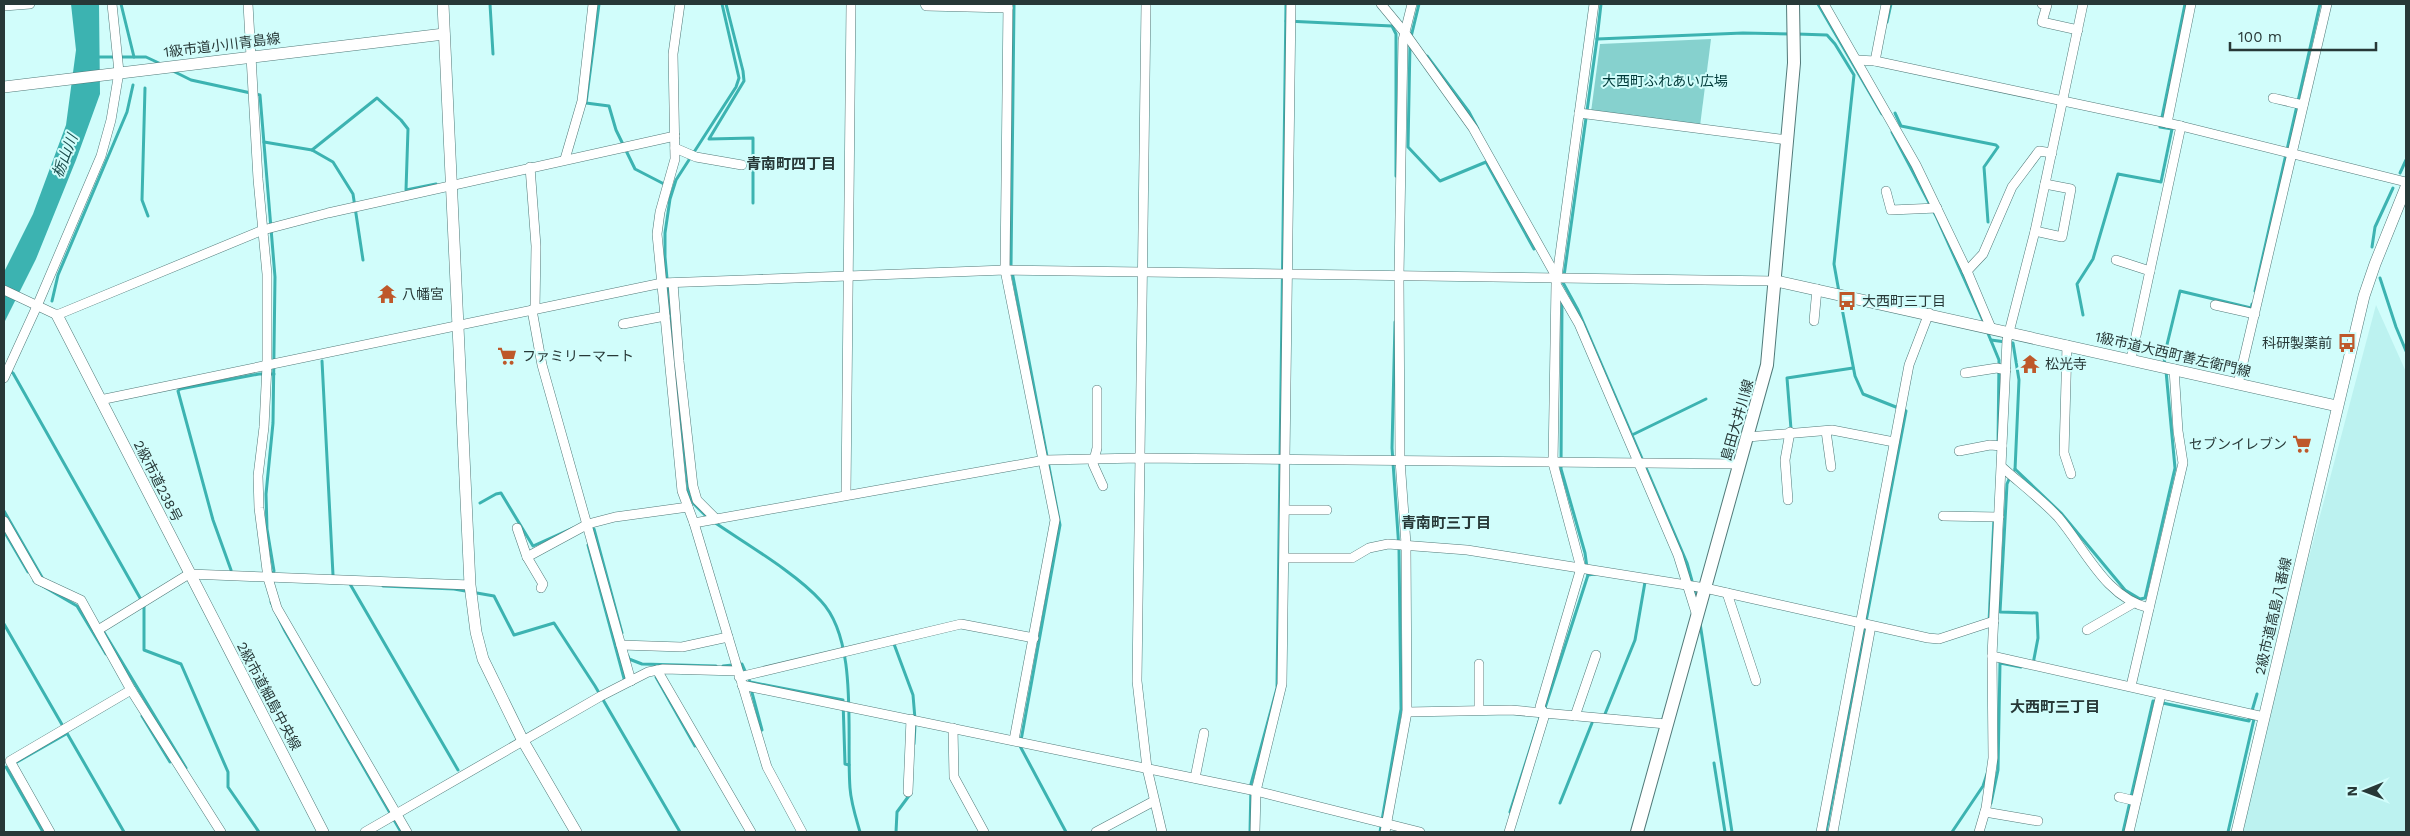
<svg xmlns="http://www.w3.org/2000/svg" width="2410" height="836" font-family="'Work Sans','Noto Sans JP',sans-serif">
<rect width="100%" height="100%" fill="#d1fdfb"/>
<polygon fill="#bcf2f0" points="2376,305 2406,372 2406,832 2236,832"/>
<polygon fill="#86d1ce" points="1711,39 1700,126 1591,112 1600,44"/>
<polygon fill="#3cb3b1" points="71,4 99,4 100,94 76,160 36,259 4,323 4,272 33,214 66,125 76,50"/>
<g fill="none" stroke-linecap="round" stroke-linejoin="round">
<g stroke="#3cb3b1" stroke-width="3">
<polyline points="121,4 134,57"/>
<polyline points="490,4 493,54"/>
<polyline points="599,4 586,103 609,106 616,130 635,169 666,185"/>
<polyline points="726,4 743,71 744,81 709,139 753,138 753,203"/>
<polyline points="1014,4 1011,266 1060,525 1020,746 1066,832"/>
<polyline points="1601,4 1597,39 1743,33 1791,34"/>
<polyline points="1818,4 1882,114"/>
<polyline points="1286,21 1392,26 1396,34 1396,176"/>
<polyline points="1887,22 1891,4"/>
<polyline points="1797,34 1827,35 1835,44 1854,75 1834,264 1839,292"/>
<polyline points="1411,37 1419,4"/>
<polyline points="1410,43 1408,147 1440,181 1486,162 1534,249"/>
<polyline points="1427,56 1469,112 1478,129"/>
<polyline points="97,57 146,57 161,64"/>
<polyline points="173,71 191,80 260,95 275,277 273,423 266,494 267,529 274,571 271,575"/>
<polyline points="145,88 142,200 148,216"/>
<polyline points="1895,113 1901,126 1996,145 1998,147 1984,167 1988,222"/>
<polyline points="1892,132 1936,216 1985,325"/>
<polyline points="264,142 312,150 333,162 353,194 363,260"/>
<polyline points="312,150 377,98 401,120 408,129 406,190 436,184"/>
<polyline points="2400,173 2406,160"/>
<polyline points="2372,247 2375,227 2393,188"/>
<polyline points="1564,276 1597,39"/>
<polyline points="2380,278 2396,327 2406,351"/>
<polyline points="1561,279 1578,310 1687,563 1697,599"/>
<polyline points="2255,291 2320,4"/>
<polyline points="1562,299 1561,469 1585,553 1588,575 1595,574"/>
<polyline points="52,301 58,275 127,112 133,85"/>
<polyline points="2083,315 2077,284 2093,259 2118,174 2161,182 2172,129 2160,127 2185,4"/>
<polyline points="1987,331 1999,360 1998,445"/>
<polyline points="1991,340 2013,343 2019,380 2015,470"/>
<polyline points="674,355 665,257 665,233 670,199 676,180 736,87 739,78 722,4"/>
<polyline points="322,361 333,575"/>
<polyline points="675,364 689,495 694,504 709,519"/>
<polyline points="2165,365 2164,357 2180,291 2251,308 2252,304"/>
<polyline points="9,371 13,373 144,605 144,650 181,664 228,772 228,787 259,832"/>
<polyline points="1791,429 1787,378 1853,368"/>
<polyline points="1632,435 1706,399"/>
<polyline points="2015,469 2061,513 2125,590 2140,599 2145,598 2175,468 2166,371"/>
<polyline points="2010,477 2007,484 2000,612 2037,613 2038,638 2033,664"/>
<polyline points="480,503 496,494 501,493 533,546 573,528"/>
<polyline points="4,511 43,579"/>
<path d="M714 522C746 544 796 573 821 601 859 641 846 735 850 788 851 803 856 818 860 832"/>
<polyline points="4,531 28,572"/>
<polyline points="589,531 594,529 622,633"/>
<polyline points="588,545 625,682"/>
<polyline points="231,570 213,520 178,391 180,389 259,374 274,374"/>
<polyline points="34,581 77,606 106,654"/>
<polyline points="350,584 458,770"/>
<polyline points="383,586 454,589 494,596 514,635 554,623 595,686 680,832"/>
<polyline points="271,602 285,631 401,832"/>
<polyline points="1989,622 1994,518"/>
<polyline points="1700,623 1732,832"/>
<polyline points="4,624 124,832"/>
<polyline points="102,629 186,768"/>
<polyline points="894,644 913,695 915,719"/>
<polyline points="628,656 629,659 642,664 716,666"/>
<polyline points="723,666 742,664 750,682 843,700 845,764 849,765"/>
<polyline points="656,677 695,746"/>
<polyline points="751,689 762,730"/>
<polyline points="1544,711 1588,575"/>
<polyline points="1605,714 1635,640 1645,582 1643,581"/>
<polyline points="142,716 170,762"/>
<polyline points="914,744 915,725"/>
<polyline points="17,762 66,734"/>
<polyline points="1714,763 1725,832"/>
<polyline points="6,767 43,832"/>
<polyline points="1560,803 1592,723"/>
<polyline points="1991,803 1998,770 2000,663 2021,667"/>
<polyline points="1510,812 1540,718"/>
<polyline points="896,832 897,812 911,793"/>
<polyline points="1250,832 1251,784 1277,688 1286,4"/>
<polyline points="1380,832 1401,709 1399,549 1392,448 1395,322"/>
<polyline points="1826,832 1906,411 1863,394 1855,376 1840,298"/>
<polyline points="1952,832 1983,786 1988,771"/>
<polyline points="2123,832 2153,701 2249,721 2257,694"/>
<polyline points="2228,832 2254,719 2249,718"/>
</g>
<g stroke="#527a79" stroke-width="10">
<g id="minor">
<polyline points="248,4 258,179 267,274 267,365 264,427 258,476 259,508 268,578 277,608 407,832"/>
<polyline points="680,4 673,54 675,159 660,212 657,234 682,491 694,523 767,767 802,832"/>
<polyline points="925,4 926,6 1008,8"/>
<polyline points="1008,4 1005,270 1055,520 1014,740"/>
<polyline points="1146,4 1137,681 1147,768 1162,832"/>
<polyline points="1381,4 1405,33 1473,128 1556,276"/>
<polyline points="1824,4 1916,165 1967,271 1991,328"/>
<polyline points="2042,4 2047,5 2042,22 2078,30"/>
<polyline points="4,6 30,4"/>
<polyline points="1857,60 1875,61 2181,126 2406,182"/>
<polyline points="1875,61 1886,4"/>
<polyline points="2273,98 2303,105"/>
<polyline points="1579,113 1788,140"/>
<polyline points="2167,123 2191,4"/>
<polyline points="675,148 696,157 742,165"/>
<polyline points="565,159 582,101 593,4"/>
<polyline points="530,167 536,246 535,309"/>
<polyline points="1886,191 1891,210 1937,208"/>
<polyline points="2035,231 2062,237 2071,189 2045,184"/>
<polyline points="2116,260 2150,271"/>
<polyline points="1967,271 1983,254 2012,187 2039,151 2052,153"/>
<polyline points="673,283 679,361 693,486 697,500 716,519"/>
<polyline points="1557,286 1579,324 1678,555 1697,616"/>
<polyline points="4,290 57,315 263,230 328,213 675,136"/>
<polyline points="2215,305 2255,314"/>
<polyline points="532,310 542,365 631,681"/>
<polyline points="1814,321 1817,289"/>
<polyline points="623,324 665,316"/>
<polyline points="2067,345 2064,453 2071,474"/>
<polyline points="2131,359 2181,126"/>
<polyline points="1965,373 1997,368 2006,370"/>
<polyline points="4,378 37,306 101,156 111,120 119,72 112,4"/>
<polyline points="2238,384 2327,4"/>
<polyline points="1097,390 1097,448 1093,464 1103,486"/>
<polyline points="100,400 662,283 1005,270 1776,281"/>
<polyline points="1826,431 1831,467"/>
<polyline points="1748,437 1832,430 1894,442"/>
<polyline points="1959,451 1990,445 2002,446"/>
<path d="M2003 468C2021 484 2041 499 2058 517 2086 550 2105 597 2149 608"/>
<polyline points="846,495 851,4"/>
<polyline points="1788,500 1785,460 1790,432"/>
<polyline points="1285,510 1327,510"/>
<polyline points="1943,516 1999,517"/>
<polyline points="4,521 38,580 81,600 131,690 221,832"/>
<polyline points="694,523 1045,460 1140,458 1740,464"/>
<polyline points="517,528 527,557 543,584 541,588"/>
<polyline points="527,557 588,524 615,517 688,507"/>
<polyline points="1285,558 1352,558 1369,548 1388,544 1467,550 1705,588 1928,638 1939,639 1994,621"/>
<polyline points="1727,593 1756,681"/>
<polyline points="98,630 189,574 470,585"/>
<polyline points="2087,630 2132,604"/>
<polyline points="621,645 682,647 728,637"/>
<polyline points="1992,656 2264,717"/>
<polyline points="1479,664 1479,710"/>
<polyline points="657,670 751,832"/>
<polyline points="739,677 961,624 1034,638"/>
<polyline points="742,685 1256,791 1420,832"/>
<polyline points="2131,686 2183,463 2178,431 2174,369"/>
<polyline points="1407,712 1511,710 1666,724"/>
<polyline points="1575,716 1596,655"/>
<polyline points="953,728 954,777 984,832"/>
<polyline points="1195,778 1204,733"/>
<polyline points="908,792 911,719"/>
<polyline points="2119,797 2136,801"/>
<polyline points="1985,812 2038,821"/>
<polyline points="50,832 10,761 131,690"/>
<polyline points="365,832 601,696 648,672 663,669 738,671"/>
<polyline points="1096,832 1154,801"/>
<polyline points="1255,832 1256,791 1282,684 1291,4"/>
<polyline points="1385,832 1407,712 1406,544 1400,460 1399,276 1403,40 1412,4"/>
<polyline points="1509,832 1545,714 1540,707 1581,568 1553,463 1556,284 1594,4"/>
<polyline points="1821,832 1909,365 1929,313"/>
<polyline points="1833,832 1871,626"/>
<polyline points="1979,832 1986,808 1993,758 1992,656 2007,340 2035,231 2083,4"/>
<polyline points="2129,832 2161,694"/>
</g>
</g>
<g stroke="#527a79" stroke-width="12">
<g id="tertiary">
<polyline points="443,4 470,585 476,632 483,659 523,741 576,832"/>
<polyline points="4,87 444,34"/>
<polyline points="1776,281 2337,406"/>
<polyline points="57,315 323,832"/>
<polyline points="2237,832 2364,296 2375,264 2406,187"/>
</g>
</g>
<g stroke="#527a79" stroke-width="14">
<polyline id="secondary" points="1637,832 1767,365 1794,63 1793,4"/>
</g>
<use href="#minor" stroke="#fff" stroke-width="9"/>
<use href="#tertiary" stroke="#fff" stroke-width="11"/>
<use href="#secondary" stroke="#fff" stroke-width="12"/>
</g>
<defs>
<g id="temple-bare" transform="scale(1.5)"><path d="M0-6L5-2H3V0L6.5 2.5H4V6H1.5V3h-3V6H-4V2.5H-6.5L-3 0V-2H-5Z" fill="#be582a" stroke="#d1fdfb" stroke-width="2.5" paint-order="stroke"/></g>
<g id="bus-bare" transform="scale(1.5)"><path d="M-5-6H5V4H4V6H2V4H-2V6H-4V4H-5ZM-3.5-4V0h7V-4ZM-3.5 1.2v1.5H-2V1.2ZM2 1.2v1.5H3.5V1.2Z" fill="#be582a" stroke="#d1fdfb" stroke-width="2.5" paint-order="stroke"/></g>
<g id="supermarket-bare" transform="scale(1.5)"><path d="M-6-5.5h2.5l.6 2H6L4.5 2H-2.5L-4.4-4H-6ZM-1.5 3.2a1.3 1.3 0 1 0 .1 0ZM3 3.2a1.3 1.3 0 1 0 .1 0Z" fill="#be582a" stroke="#d1fdfb" stroke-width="2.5" paint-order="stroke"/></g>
</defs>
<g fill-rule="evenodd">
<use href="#temple-bare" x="387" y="294"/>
<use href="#bus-bare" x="1847" y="301"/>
<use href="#bus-bare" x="2347" y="343"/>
<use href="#supermarket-bare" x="507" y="356"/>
<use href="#temple-bare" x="2030" y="364"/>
<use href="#supermarket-bare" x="2302" y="444"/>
</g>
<g text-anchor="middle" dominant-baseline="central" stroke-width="4" stroke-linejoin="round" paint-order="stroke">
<g font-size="14" fill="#273837" stroke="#d1fdfb">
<text transform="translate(222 45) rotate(-7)">1級市道小川青島線</text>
<text transform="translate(2173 354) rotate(13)">1級市道大西町善左衛門線</text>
<text transform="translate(1737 420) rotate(-74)">島田大井川線</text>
<text transform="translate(158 481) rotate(63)">2級市道238号</text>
<text transform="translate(2273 616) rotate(-77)">2級市道高島八番線</text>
<text transform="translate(269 696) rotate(62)">2級市道細島中央線</text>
</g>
<g font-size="14" fill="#013a39" stroke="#d1fdfb">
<text x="1665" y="81">大西町ふれあい広場</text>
</g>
<g font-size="14" fill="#273837" stroke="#d1fdfb" text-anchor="start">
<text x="402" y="294">八幡宮</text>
<text x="1862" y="301">大西町三丁目</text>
<text x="2332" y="343" text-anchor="end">科研製薬前</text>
<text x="522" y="356">ファミリーマート</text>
<text x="2045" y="364">松光寺</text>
<text x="2287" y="444" text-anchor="end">セブンイレブン</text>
</g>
<g font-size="15" font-style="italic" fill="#1d4f4e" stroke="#d1fdfb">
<text transform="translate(65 156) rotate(-69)">栃山川</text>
</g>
<g font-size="15" font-weight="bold" fill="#273837" stroke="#d1fdfb">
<text x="791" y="164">青南町四丁目</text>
<text x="1446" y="523">青南町三丁目</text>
<text x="2055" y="707">大西町三丁目</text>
</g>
</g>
<rect width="2410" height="836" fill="none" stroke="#273837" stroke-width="10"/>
<g transform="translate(2365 791) rotate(269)" stroke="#d1fdfb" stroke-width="4" paint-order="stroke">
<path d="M0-4L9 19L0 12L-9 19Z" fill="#273837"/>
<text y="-8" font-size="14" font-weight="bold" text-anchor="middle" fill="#273837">N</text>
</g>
<path d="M2230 42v8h146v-8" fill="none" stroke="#273837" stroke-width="2.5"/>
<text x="2238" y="42" font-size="15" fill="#273837" stroke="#d1fdfb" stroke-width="4" paint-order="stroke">100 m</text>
</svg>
